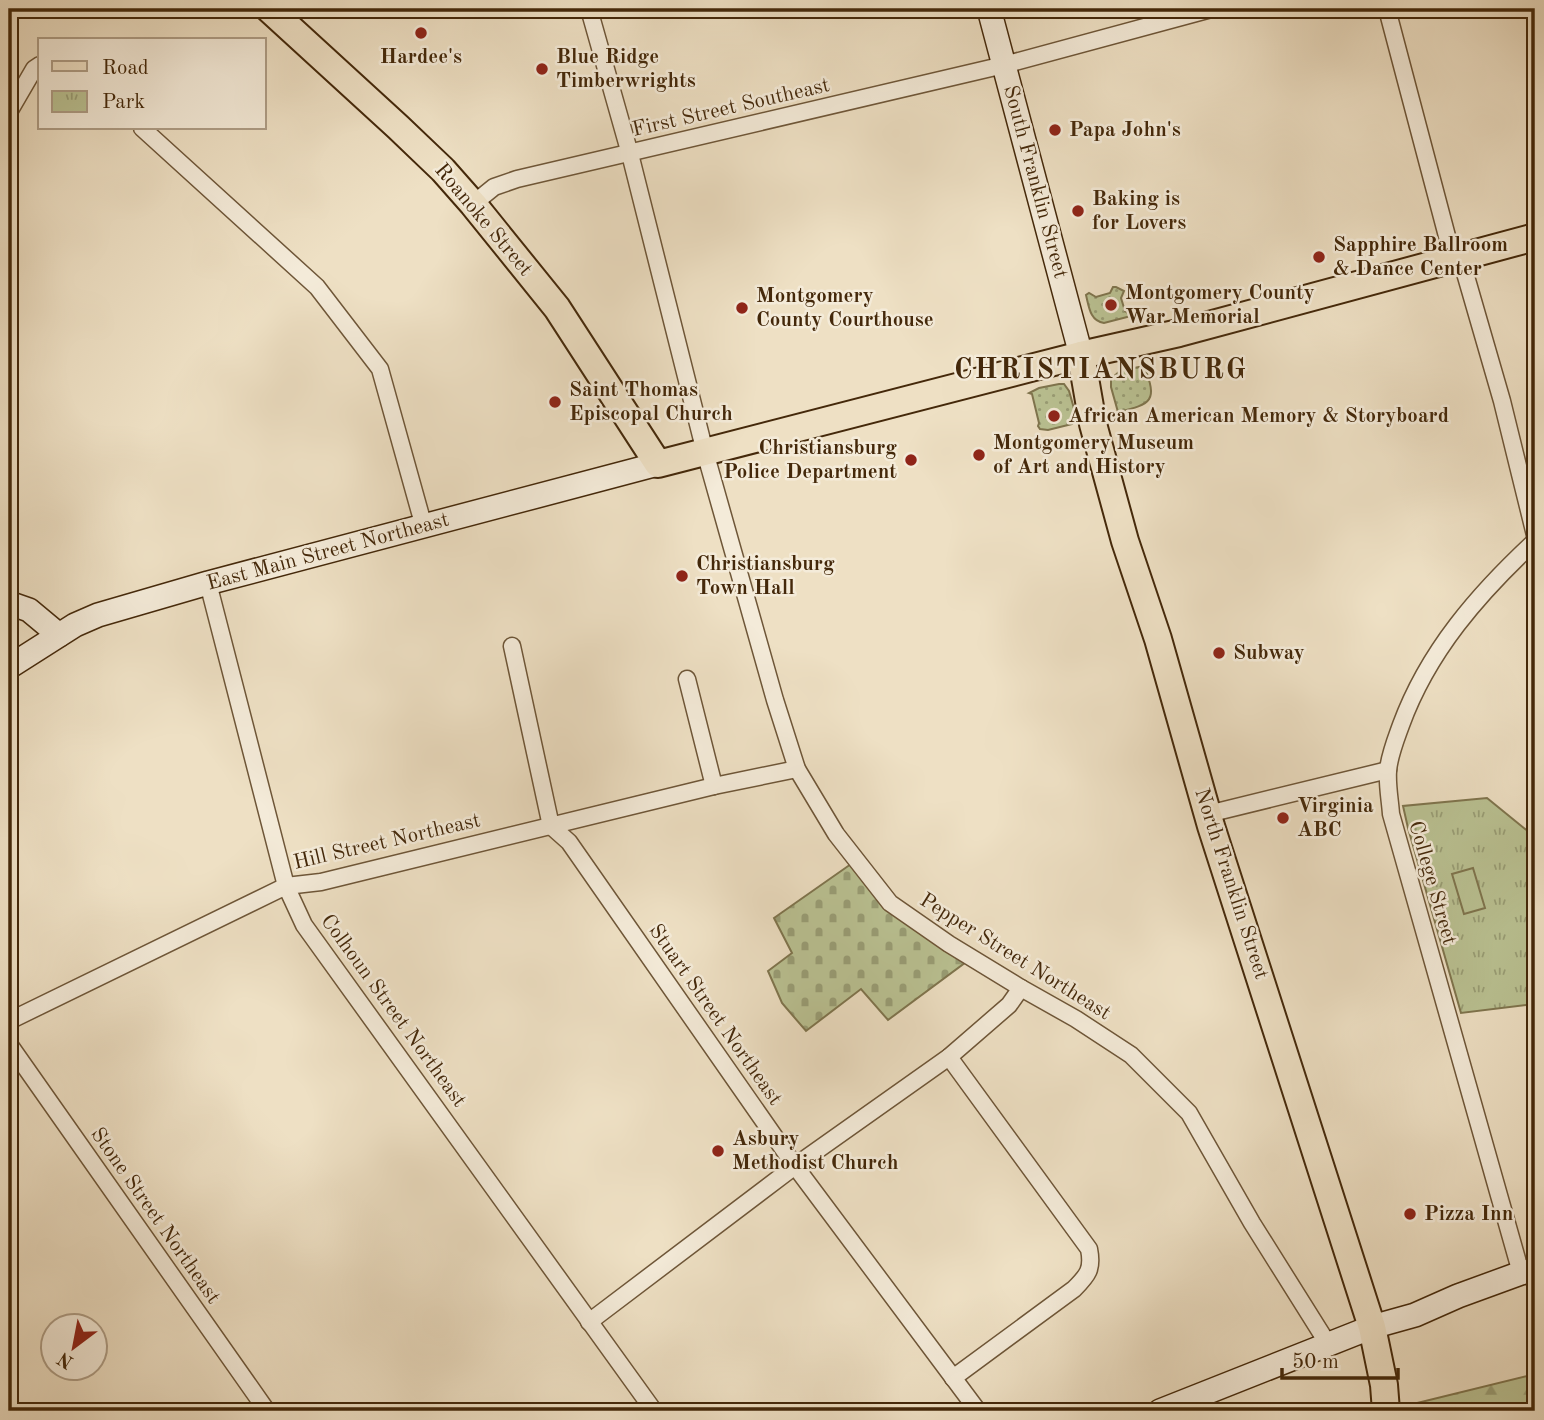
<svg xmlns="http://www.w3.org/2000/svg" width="1544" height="1420" font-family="'Old Standard TT',serif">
<defs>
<pattern id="grass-dots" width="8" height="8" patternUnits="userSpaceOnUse" patternTransform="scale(1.75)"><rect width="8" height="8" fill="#bac293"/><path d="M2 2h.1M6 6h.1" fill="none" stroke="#999e76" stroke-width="1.8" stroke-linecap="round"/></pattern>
<pattern id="forest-firs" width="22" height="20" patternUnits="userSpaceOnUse" patternTransform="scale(1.75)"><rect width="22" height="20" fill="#bac293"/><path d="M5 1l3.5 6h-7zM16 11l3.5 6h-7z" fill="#999e76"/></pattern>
<pattern id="cemetery-stones" width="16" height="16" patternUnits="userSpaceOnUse" patternTransform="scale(1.75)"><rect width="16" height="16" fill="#bac293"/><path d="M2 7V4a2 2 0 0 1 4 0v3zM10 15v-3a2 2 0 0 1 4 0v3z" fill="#999e76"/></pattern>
<pattern id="park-tufts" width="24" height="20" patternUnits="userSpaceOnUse" patternTransform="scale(1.75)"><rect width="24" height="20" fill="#bac293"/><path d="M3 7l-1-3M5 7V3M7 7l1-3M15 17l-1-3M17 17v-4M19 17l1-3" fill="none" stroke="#999e76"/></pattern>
</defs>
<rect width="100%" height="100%" fill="#eee0c4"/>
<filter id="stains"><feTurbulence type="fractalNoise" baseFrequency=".00286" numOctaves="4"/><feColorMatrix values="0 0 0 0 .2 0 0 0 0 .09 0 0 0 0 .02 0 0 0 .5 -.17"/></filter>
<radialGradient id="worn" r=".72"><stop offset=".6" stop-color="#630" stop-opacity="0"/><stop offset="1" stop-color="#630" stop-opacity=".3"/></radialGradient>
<g fill="url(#grass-dots)" stroke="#7f754e" stroke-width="2">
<path d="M1113 287H1116L1124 291 1121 298 1125 311 1131 316 1104 323C1090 321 1089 307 1086 295L1089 293 1096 297 1110 293Z"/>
<path d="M1144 366C1158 401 1152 404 1118 412L1111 387V379L1120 371Z"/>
<polygon points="1059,384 1064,384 1069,391 1075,412 1071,420 1072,424 1048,430 1040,429 1038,426 1039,423 1032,394 1029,393 1039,388"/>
</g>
<polygon fill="url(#forest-firs)" stroke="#7f754e" stroke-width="2" points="1535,1374 1535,1411 1418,1411 1417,1403"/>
<polygon fill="url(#cemetery-stones)" stroke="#7f754e" stroke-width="2" points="851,864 889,911 937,945 966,962 888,1020 861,989 806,1031 782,1003 768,971 792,953 774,918"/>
<polygon fill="url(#park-tufts)" stroke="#7f754e" stroke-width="2" points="1487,798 1535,837 1535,1004 1461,1013 1408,828 1403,806"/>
<polygon fill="#bac293" stroke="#7f754e" stroke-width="2" points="1473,868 1485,908 1464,914 1452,874"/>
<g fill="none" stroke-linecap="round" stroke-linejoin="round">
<g stroke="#6e5638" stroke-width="19">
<g id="street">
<polyline points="589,9 630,154 705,452 775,700 797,769 836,834 890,903 949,944 1021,988 1076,1019 1131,1055 1189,1113 1252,1223 1328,1344"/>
<polyline points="1387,9 1448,240 1465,273 1502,401 1535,535"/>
<polyline points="9,112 34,69 40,65"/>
<polyline points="142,128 317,287 380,369 424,527"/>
<polyline points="473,204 494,187 517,179 1004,65 1211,9"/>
<polyline points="208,583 286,886 304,925 654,1411"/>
<polyline points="512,646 551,826 569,842 795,1166 978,1411"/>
<polyline points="687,679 714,786"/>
<polyline points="1208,814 1388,770"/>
<polyline points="9,1021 286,886 321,882 714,786 797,769"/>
<polyline points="9,1044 267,1411"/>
<path d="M949 1057 1089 1249C1093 1269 1088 1275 1074 1289L953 1378"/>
<path d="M1521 1273 1391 814C1390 800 1387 785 1388 771 1389 756 1396 739 1401 725 1428 651 1479 593 1535 541"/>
<polyline points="589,1322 795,1166 949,1057 1009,1005 1021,988"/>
</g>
</g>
<g stroke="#44280a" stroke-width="26">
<g id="secondary">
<polyline points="989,9 1081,355"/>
<polyline points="9,603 29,610 59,635"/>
<polyline points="9,667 75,625 98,615 208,583 658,464"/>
<polyline points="1160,1411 1372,1327 1415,1315 1458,1296 1521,1273 1535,1270"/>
</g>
</g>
<g stroke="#44280a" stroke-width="30">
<g id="primary">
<polyline points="269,9 398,127 443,170 473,204 557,308 658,464 1081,355 1179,333 1535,237"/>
<polyline points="1081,355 1093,424 1125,541 1158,639 1211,826 1372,1327 1384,1385 1386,1411"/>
</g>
</g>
<use href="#street" stroke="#f4ebd9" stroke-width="16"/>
<use href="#secondary" stroke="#f4ebd9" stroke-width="23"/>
<use href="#primary" stroke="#eee0c4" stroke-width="26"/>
</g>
<g fill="#8f2418" stroke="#f4ebd9" stroke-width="2.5">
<circle cx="421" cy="33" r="7"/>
<circle cx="542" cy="69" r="7"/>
<circle cx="1055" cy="130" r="7"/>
<circle cx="1078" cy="211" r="7"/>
<circle cx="1319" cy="257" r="7"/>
<circle cx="1111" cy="305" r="7"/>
<circle cx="742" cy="308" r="7"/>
<circle cx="555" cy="402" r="7"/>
<circle cx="1054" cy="416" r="7"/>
<circle cx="979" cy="455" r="7"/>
<circle cx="911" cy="460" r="7"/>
<circle cx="682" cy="576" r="7"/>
<circle cx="1219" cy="653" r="7"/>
<circle cx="1283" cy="818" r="7"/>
<circle cx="718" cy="1151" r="7"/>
<circle cx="1410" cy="1214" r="7"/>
</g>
<g text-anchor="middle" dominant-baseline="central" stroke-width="5" stroke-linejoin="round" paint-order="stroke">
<g font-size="21" font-weight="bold" fill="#44280a" stroke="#f4ebd9" text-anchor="start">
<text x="421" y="57" text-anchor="middle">Hardee's</text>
<text x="556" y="57">Blue Ridge<tspan x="556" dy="24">Timberwrights</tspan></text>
<text x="1069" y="130">Papa John's</text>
<text x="1092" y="199">Baking is<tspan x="1092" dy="24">for Lovers</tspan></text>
<text x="1333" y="245">Sapphire Ballroom<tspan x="1333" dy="24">&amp; Dance Center</tspan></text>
<text x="1125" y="293">Montgomery County<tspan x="1125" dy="24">War Memorial</tspan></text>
<text x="756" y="296">Montgomery<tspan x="756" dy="24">County Courthouse</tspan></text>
<text x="569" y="390">Saint Thomas<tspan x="569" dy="24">Episcopal Church</tspan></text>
<text x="1068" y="416">African American Memory &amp; Storyboard</text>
<text x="993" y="443">Montgomery Museum<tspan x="993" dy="24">of Art and History</tspan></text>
<text x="897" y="448" text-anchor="end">Christiansburg<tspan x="897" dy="24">Police Department</tspan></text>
<text x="696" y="564">Christiansburg<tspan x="696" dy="24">Town Hall</tspan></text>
<text x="1233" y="653">Subway</text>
<text x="1297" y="806">Virginia<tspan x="1297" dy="24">ABC</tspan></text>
<text x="732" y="1139">Asbury<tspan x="732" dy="24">Methodist Church</tspan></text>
<text x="1424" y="1214">Pizza Inn</text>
</g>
<g font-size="21" fill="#44280a" stroke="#f4ebd9">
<text transform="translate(731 108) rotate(-13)">First Street Southeast</text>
<text transform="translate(1035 182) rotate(75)">South Franklin Street</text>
<text transform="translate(483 220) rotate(50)">Roanoke Street</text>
<text transform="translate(328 552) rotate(-15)">East Main Street Northeast</text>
<text transform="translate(387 842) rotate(-13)">Hill Street Northeast</text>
<text transform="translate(1432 883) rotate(74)">College Street</text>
<text transform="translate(1231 884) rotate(72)">North Franklin Street</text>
<text transform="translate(1015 957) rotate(32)">Pepper Street Northeast</text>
<text transform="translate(393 1011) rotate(54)">Colhoun Street Northeast</text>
<text transform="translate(715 1015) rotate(55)">Stuart Street Northeast</text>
<text transform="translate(155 1216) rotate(55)">Stone Street Northeast</text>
</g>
<g font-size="28" font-weight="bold" letter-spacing="2" fill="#44280a" stroke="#f4ebd9">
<text x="1101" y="371">CHRISTIANSBURG</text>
</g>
</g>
<rect width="1544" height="1420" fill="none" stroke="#eee0c4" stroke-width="35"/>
<rect x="10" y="10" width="1523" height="1399" fill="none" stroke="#44280a" stroke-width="3.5"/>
<rect x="18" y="18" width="1509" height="1385" fill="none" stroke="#44280a" stroke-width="2"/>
<rect x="38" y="38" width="228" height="91" fill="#f4ebd9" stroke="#ae9d86" stroke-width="2"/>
<rect x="52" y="61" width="35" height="10" fill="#eee0c4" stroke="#ae9d86" stroke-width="2"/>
<text x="102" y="74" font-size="21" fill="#44280a">Road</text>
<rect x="52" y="91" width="35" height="21" fill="url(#park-tufts)" stroke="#ae9d86" stroke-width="2"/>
<text x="102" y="108" font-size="21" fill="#44280a">Park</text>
<g transform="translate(74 1347) rotate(212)"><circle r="33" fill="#f4ebd9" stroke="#ae9d86" stroke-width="2"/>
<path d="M0-5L12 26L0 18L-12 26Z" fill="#8f2418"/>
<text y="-10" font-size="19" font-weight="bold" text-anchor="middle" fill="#44280a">N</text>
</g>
<path d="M1282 1368v10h116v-10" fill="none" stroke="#44280a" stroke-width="3.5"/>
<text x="1292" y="1368" font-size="21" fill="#44280a" stroke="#f4ebd9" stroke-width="5" paint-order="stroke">50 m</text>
<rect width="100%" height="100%" filter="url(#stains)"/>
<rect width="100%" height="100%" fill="url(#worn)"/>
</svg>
